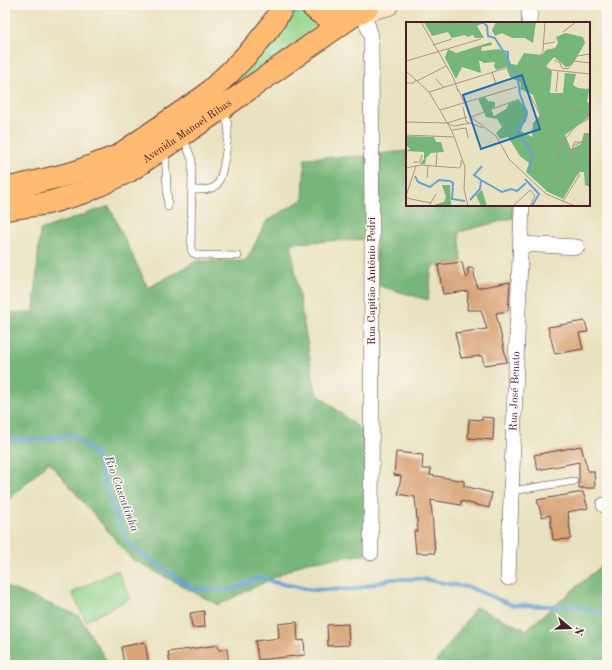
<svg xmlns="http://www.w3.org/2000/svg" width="612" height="670" font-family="'Old Standard TT',serif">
<rect width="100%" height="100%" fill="#fbf7ec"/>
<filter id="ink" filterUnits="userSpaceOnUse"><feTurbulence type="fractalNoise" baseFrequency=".025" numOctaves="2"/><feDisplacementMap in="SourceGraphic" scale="8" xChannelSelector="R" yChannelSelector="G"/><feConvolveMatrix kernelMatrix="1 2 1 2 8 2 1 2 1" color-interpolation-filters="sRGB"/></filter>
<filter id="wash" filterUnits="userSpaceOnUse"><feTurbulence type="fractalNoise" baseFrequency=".012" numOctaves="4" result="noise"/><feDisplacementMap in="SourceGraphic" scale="16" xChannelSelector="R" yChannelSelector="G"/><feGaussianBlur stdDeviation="0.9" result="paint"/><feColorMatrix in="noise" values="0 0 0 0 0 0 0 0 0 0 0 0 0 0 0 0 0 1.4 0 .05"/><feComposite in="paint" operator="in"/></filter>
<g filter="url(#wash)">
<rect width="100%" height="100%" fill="#e9e2c0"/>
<g fill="#93d58d" stroke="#6e7a5c">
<polygon points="290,5 303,5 334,24 222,95"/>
<polygon points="117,570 131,598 86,621 72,593"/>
</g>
<g fill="#76b678" stroke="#606a52">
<polygon points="407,151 407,205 513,205 513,218 459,232 462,262 438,265 432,267 428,300 376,285 376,154"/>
<polygon points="370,156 370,239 291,243 297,284 316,393 371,438 370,554 306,562 218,605 132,559 49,462 5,503 5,313 34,312 40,230 109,206 148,288 197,261 246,261 266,222 303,199 305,158"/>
<polygon points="607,561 607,665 434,665 476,607 526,630"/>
<polygon points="5,586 79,616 109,665 5,665"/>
</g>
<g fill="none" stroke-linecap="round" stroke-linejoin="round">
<polyline stroke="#68a0d6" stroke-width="4" points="5,440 44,439 73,435 96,455 112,505 130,546 194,589 232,590 260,577 273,582 312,590 355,589 391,579 422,579 471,588 512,605 583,607 607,616"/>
</g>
<g id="blocks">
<g fill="#d8a376">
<polygon points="462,262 465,277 468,277 468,268 473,268 477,288 510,282 508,311 496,313 507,362 484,365 482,356 461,358 455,333 487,329 481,310 467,310 468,291 443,294 438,265"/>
<polygon points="585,321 588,332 579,333 583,349 555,354 548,327"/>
<polygon points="482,417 494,418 493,440 468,438 469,419 482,420"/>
<polygon points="581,446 588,471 594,471 595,488 579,488 579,462 538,470 534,455"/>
<polygon points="396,452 423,455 422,469 431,469 430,475 464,481 464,486 492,493 489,508 461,501 461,505 431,500 435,553 416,553 414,531 418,531 415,497 398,494 401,476 394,475"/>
<polygon points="583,492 588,508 568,512 571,539 553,540 550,515 542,517 537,500"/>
<polygon points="204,611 205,627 192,628 190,613"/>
<polygon points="297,622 298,641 304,640 305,655 258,660 255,641 279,638 278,624"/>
<polygon points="348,624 349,645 328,646 327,625"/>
<polygon points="145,642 149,665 124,665 121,647"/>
<polygon points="218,645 219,650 227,649 229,665 170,665 168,652"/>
</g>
</g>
</g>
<g filter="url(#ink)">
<use href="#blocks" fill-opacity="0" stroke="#623c41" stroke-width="1"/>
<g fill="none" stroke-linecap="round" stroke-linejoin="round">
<g stroke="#623c41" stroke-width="8">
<g id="lane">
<polyline points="183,137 192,160 191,250 193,253 198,255 238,256"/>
<polyline points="165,151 168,207"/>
<path d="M192 190C200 190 209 191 216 186 223 180 229 135 228 125 227 120 224 115 223 110"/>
<polyline points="512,491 574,481"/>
</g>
</g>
<g stroke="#623c41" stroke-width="16">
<g id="street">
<polyline points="363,11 371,36 372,238 371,553"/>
<polyline points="529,23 530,5"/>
<polyline points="521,244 577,247"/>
<polyline points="604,505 607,505"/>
<path id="s1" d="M508 578 522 205"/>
</g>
</g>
<g stroke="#623c41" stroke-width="22">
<polyline id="secondary" points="363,11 388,5"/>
</g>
<g stroke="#623c41" stroke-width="24">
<g id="primary">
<path d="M311 5C327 23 353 22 369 5"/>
<polyline points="5,187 15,187 73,173 118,156 205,96 231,71 255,46 271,26 284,5"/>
<path id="s2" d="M5 209 48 203 85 192 129 171 222 108 351 17"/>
</g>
</g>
<use href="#lane" stroke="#fff" stroke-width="7"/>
<use href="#street" stroke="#fff" stroke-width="15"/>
<use href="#secondary" stroke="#ffe4c6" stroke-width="21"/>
<use href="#primary" stroke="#febb71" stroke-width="22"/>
</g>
</g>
<g text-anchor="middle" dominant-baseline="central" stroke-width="3" stroke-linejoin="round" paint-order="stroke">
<g font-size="11" fill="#4a1f2b" stroke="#fbf7ec">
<text stroke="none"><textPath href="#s2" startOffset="201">Avenida Manoel Ribas</textPath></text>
<text transform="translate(372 281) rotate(-90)">Rua Capitão Antônio Pedri</text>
<text stroke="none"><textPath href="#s1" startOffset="187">Rua José Benato</textPath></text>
</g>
<g font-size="12" font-style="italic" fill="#56536f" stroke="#fbf7ec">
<text transform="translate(121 494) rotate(70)">Rio Cascatinha</text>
</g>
</g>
<g transform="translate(406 22)">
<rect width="184" height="184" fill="#e9e2c0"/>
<path d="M18 0H79L71 4 78 16H69L67 13 62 15 59 13 46 16 42 10 26 14ZM90 0H130L127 21 119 16H106L96 11 89 14 86 8ZM159 11 177 15 179 21 166 43 160 45 148 35 140 44 146 49 144 71H157L159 51 170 52 167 63 172 66 182 67 184 63 181 80 184 81V94L159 113 165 127 175 122 178 111H184V165L179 163 178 150H173L157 177 142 170 120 150 123 141 114 134 102 115 94 117 90 111 96 105 91 97 80 95 72 77 79 75 82 79 89 80V85L85 87 88 94 100 87 103 81 113 78 122 89 115 109 126 115 127 101 134 93 127 73 114 67 115 61 104 55 100 45 90 48 88 44 89 40 78 41 73 38 75 51 56 45 50 57 39 36 42 27 50 31 85 20 86 23 76 25 75 29 93 27 101 32 105 42 111 43 118 31 136 33 140 28 149 26 152 21 150 15ZM0 114 28 115 30 120H35L38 130 25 131 20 136 19 142H14L18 137V130L0 129 4 127 0 123ZM36 163H44L45 184H25L38 180 40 175ZM76 168 81 184H75L70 173Z" fill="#76b678"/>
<path fill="none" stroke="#68a0d6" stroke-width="2" d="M65 0 78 1 81 4 82 14 89 16 97 29 102 30V40L111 52 114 72 121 92 119 99 111 107 127 133 122 151M9 154 12 160 24 165 33 158 44 159 47 161 46 177 59 179M119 157 133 172 126 184M75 158 68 153 76 144M64 178 74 167 75 158 96 170 105 167 111 169 120 161"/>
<path fill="none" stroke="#a99484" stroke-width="1" d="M15 0 47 55 52 69M157 10 170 0M137 22 149 20M27 23 46 17M148 38 154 41 156 46 162 47 171 34 184 32M0 39 75 17M168 39 184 41M127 46 184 52M129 46 137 29 139 0M0 49 23 70 46 109 59 145 58 167 62 184M86 50 90 62M30 57 38 66M11 59 40 44M0 61H8L10 57M52 67 65 95 90 114 103 137 140 172 169 184M23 70 100 46M150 70 152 49M124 73 137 99 155 122M146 84 153 79 167 88 184 92M57 85 60 99 63 101M34 88 111 65M65 95 113 77M0 100 41 101M41 101 48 104 64 101 77 106M41 101 61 95M46 108 60 106 62 116M0 113 48 115M167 124 184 116M7 140H14L16 133M30 145 31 131M0 146 15 143 53 146 55 144V138M21 156 22 144M139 170 155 152 153 132 155 122 170 104 184 96M0 174 10 144M0 176 25 181M157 179 173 154 172 147 165 136 167 123 169 120H176M23 184 30 172M107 184 124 168 129 174 124 184"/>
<path fill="#1f6fb2" fill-opacity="0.15" stroke="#1f6fb2" stroke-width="2" d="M116 53 134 107 75 127 57 73Z"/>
<rect width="184" height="184" fill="none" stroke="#4a1f2b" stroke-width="2"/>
</g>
<rect width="612" height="670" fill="none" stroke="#fbf7ec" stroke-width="20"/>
<g transform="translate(570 628) rotate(109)" stroke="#fbf7ec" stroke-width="3" paint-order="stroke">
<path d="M0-3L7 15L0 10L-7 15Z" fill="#4a1f2b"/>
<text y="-6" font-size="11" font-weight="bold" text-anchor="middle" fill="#4a1f2b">N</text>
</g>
</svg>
